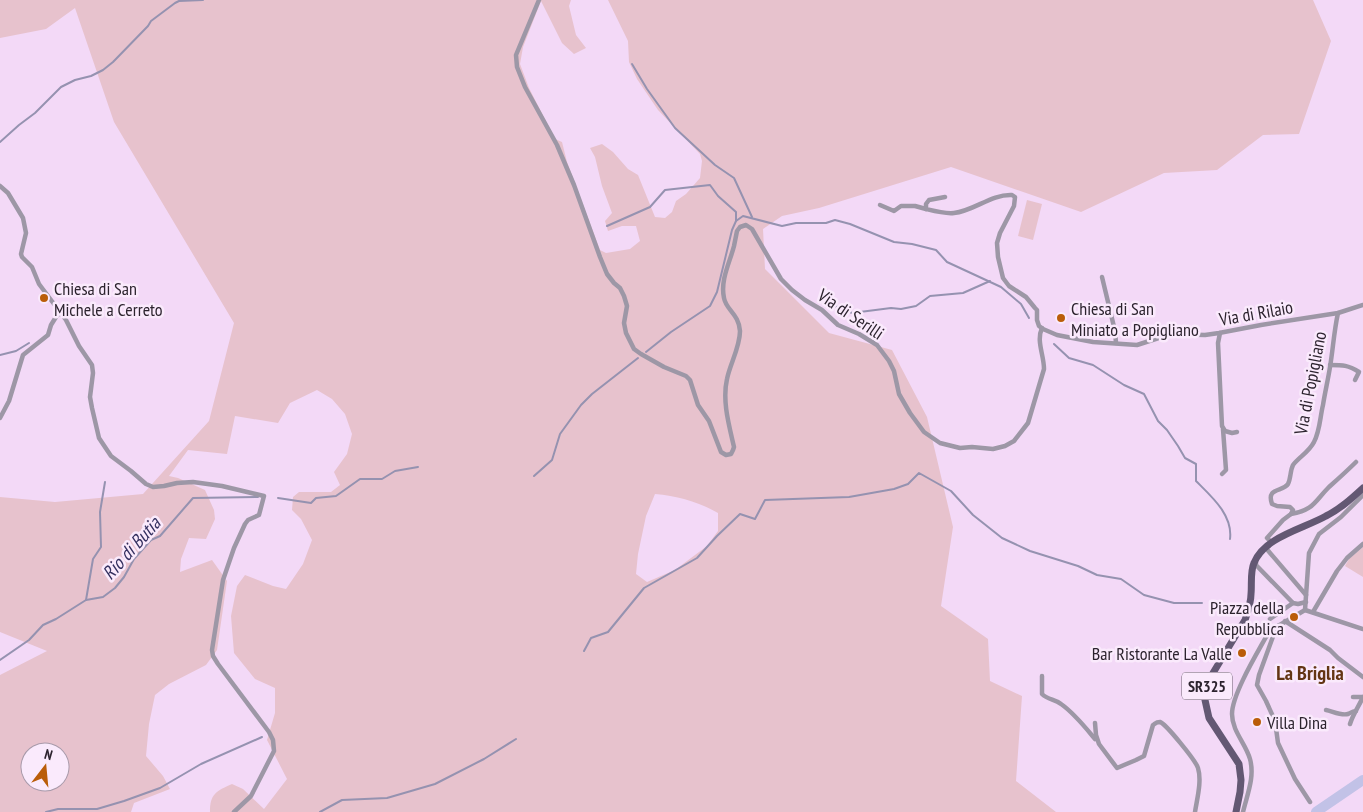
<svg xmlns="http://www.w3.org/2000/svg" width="1363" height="812" font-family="'PT Sans Narrow',sans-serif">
<rect width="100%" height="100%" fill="#f3d9f7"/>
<g fill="#e7c2cd" fill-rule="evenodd">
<path d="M0 0H571L569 6 576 35 586 48 574 54 562 43 541 1 523 47 520 64 529 88 555 139 562 142 567 162 600 250 606 253 630 249 640 241 636 226H622L608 231 605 221 612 213 602 186 595 157 590 148 602 144 613 152 628 169 638 175 655 217 665 218 672 212 676 201 686 194 700 178 702 161 700 154 658 110 637 79 629 62 628 41 608 0H1313L1331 41 1299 134 1263 135 1217 170 1164 173 1081 212 951 167 819 208 782 216 763 229 765 269 829 333 892 350 927 417 953 527 941 606 988 639 990 681 1022 696 1016 781 1056 812H210C210 794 216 791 232 784L243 789 264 809 287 779 267 740 275 713V688L255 679 234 653 231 616 237 586 245 575 273 586 286 589 303 564 312 540 301 519 292 510 293 497 299 492H331L340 485 334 472 347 454 352 434 345 414 332 399 317 390 290 403 278 423 235 416 227 454 188 450 169 476 178 478 205 490 214 510 215 519 206 539 189 538 181 559 180 572 212 560 227 581 217 650 206 665 169 684 155 695 149 724 146 756 163 776 170 789 134 803 131 812H0V675L47 651 0 632V497L55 502 143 494 209 421 234 323 114 122 75 8 46 29 0 38ZM655 494C678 496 699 502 718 513V531L707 546 675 570 647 582 636 574 638 554 646 516ZM30 752H60V782H30Z"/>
<polygon points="1027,200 1042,204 1033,240 1018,236"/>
<polygon points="1363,547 1363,577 1345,566 1349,559"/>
</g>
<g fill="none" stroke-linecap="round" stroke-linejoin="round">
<g stroke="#9592b0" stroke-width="2">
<polyline points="632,64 647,89 675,128 715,165 734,178 752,217"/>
<polyline points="0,142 19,125 35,113 61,87 75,80 91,76 103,70 113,62 148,26 151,21 175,3 179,1 203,0"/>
<polyline points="607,226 650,207 665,190 710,185 718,196 736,212 736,221"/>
<polyline points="823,301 852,313 891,308 901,309 916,306 930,296 963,293 990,281"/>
<path d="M1054 344 1069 358 1093 365 1124 385 1144 394 1158 421 1167 430 1178 446 1185 458 1196 464V481C1212 497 1233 515 1230 539"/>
<polyline points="646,352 671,332 710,306 717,292 732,230 736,221 743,216 782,226 796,223 826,223 835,220 850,224 894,242 912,244 936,250 947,262 1001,287 1021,304 1029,318"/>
<polyline points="0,355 16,351 29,343"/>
<polyline points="534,476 552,460 560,434 581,405 592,394 638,358"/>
<polyline points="278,498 311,503 316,498 336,496 360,479 382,479 395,471 418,467"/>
<polyline points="86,600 93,559 101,547 100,512 105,482"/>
<polyline points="584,651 591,638 608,632 644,588 697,558 717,536 740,514 755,519 765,500 849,497 894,489 908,484 919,473 951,491 973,515 1002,538 1030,551 1078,566 1097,575 1121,579 1144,595 1174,603 1202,603"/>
<polyline points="0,660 29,640 43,625 56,619 86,600 103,597 115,588 124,577 134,559 151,540 160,536 193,498 258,497"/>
<polyline points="1318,810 1320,812"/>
<polyline points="46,812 58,809 97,809 124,801 160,788 201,764 262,737"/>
<polyline points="320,812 342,800 387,798 435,784 484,759 516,739"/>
</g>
<polyline stroke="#c2c2e7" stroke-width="10" points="1316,812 1363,780"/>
<g stroke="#9d97a6" stroke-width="4.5">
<path d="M539 0 516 55 517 67 525 87 557 145 574 185 600 257 607 274 614 283 620 288 624 296 627 306 624 323 626 333 634 349 641 354 664 367 686 376 690 380 698 405 709 421 721 452 726 455 731 454 733 450 734 447C729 425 722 401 727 379 730 364 740 347 740 331 739 314 726 310 724 298 720 280 730 262 734 246 735 241 736 236 737 231L740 227 746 225 752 229 781 279 792 290 805 300 822 310 838 325 859 334 877 345 889 361 894 371 899 394 910 413 924 432 940 443 960 448 972 447 993 449 1005 446 1014 441 1028 423 1044 369C1044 355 1036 341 1042 328"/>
<polyline points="0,186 8,193 23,218 26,233 21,254 22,257 32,267 39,284 66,320 79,346 92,365 93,373 90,397 92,408 99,438 111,456 131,471 146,484 153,487 164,486 177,483 193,482 222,486 264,496 259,515 248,520 245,524 234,548 223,580 212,650 213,656 218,664 269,732 273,740 274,751 251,796 234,812"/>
<path d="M945 197 929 200 926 204V209C934 211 945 214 954 213 974 211 991 194 1012 195L1015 197 1014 206 1000 233 997 243 998 257 1003 278 1009 286 1026 297 1035 308 1037 310V320L1039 326 1043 329 1057 335 1093 342 1137 345 1171 334 1205 335 1219 333 1261 325 1338 313 1363 305"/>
<polyline points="880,205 894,211 901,206 915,206 926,209"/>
<polyline points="1102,277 1115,331 1116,343"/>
<polyline points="1220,333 1218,343 1222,426 1225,431 1232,433 1237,432"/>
<path d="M1330 365C1343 365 1348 365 1359 372L1355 380"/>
<polyline points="0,418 9,401 23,355 48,335 51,325 56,317 60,312"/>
<polyline points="1222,474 1226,470 1223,429"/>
<path d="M1291 514C1314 510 1314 502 1329 487 1338 479 1347 471 1356 462"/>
<path d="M1271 542 1267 538 1283 520 1291 514 1293 510 1290 507 1277 506 1272 504C1266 487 1283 492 1288 484 1291 478 1290 471 1293 465 1299 457 1309 452 1314 442 1320 431 1320 417 1323 405 1325 392 1328 380 1330 367 1333 349 1334 331 1338 313"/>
<polyline points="1265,547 1306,595"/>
<polyline points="1256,563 1255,564 1293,603 1298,604 1306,602"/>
<polyline points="1305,610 1309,553 1319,534 1341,517 1363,495"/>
<polyline points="1313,612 1337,571 1347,558 1363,544"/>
<polyline points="1270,619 1293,603"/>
<polyline points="1285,621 1330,650 1338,658 1363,677"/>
<polyline points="1278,626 1275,631 1259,675 1257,685 1266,701 1275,721 1278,743 1295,779 1310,802"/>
<path d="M1042 676V694C1048 700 1055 699 1061 704 1074 713 1085 727 1095 739"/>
<polyline points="1353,697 1363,697"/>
<path d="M1326 710C1332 711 1341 716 1348 714 1350 713 1353 711 1356 711"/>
<path d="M1095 723 1096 735 1099 744 1117 768 1136 760 1144 756 1153 725C1156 723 1156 722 1160 722 1166 724 1196 761 1198 768 1202 781 1197 799 1195 812"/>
<path d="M1350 724C1353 714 1359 706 1363 697"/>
<path d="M1243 812C1247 795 1255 777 1250 759 1246 744 1232 731 1232 714 1232 695 1256 655 1266 637L1273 629 1305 610 1363 629"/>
</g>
<path stroke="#635873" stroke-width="7" d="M1236 812 1240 792 1241 780 1239 764 1209 718 1205 700V694L1210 678 1245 620C1248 611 1251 603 1251 594 1252 584 1250 572 1254 563 1264 537 1303 529 1326 516 1340 509 1351 499 1363 488"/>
</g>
<g fill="#ba5d09" stroke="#faeafc" stroke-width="2">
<circle cx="44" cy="298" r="5"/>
<circle cx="1061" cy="318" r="5"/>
<circle cx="1294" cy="617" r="5"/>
<circle cx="1242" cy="653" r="5"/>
<circle cx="1257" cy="722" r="5"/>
</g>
<g text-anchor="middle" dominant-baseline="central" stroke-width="5" stroke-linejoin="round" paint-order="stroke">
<rect fill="#faeafc" stroke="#6a5f6c" stroke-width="1" x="1182" y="672.5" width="50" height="27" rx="4"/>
<g font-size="16" font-weight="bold" fill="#2c232e">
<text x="1207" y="686">SR325</text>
</g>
<g font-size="18" fill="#2c232e" stroke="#faeafc" text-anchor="start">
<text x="54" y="288">Chiesa di San<tspan x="54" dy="21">Michele a Cerreto</tspan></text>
<text x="1071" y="308">Chiesa di San<tspan x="1071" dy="21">Miniato a Popigliano</tspan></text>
<text x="1284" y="607" text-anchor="end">Piazza della<tspan x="1284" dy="21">Repubblica</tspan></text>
<text x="1232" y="653" text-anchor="end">Bar Ristorante La Valle</text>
<text x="1267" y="722">Villa Dina</text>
</g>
<g font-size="18" fill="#2c232e" stroke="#faeafc">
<text transform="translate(1256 313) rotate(-10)">Via di Rilaio</text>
<text transform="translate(851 314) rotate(34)">Via di Serilli</text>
<text transform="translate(1310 383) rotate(-79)">Via di Popigliano</text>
</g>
<g font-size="19" font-style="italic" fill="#353160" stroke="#faeafc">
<text transform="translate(131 548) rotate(-48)">Rio di Butia</text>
</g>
<g font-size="20" font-weight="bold" fill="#633514" stroke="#faeafc">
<text x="1310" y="673">La Briglia</text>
</g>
</g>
<g transform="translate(45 767) rotate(16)"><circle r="24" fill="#faeafc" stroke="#a89aaa"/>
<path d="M0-4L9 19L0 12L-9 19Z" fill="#ba5d09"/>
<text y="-8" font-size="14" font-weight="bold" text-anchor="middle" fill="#2c232e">N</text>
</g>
</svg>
